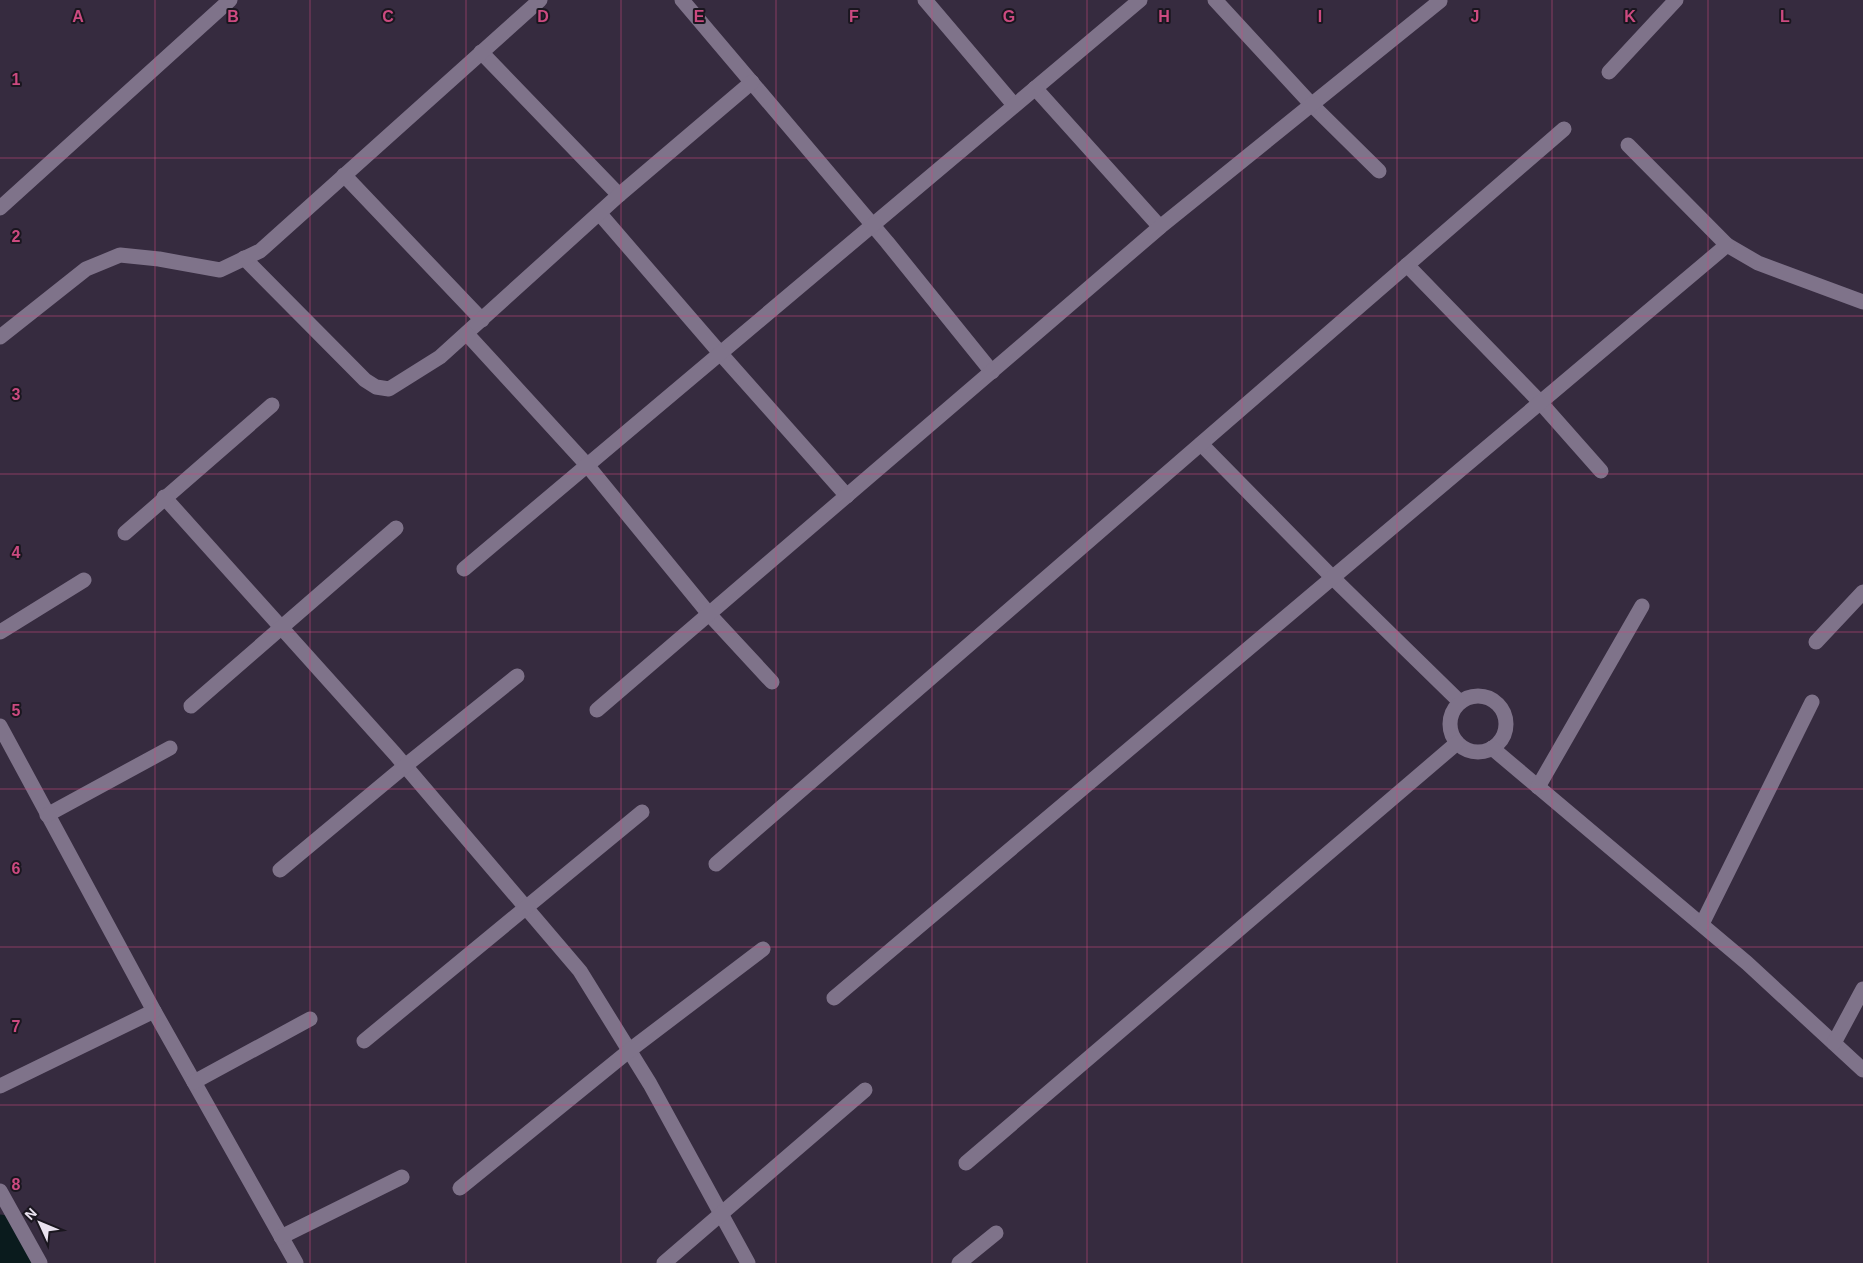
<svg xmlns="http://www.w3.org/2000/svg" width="1863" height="1263" font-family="Helvetica,sans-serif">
<rect width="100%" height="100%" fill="#362b3f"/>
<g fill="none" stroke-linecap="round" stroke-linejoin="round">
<polyline stroke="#0a1b1d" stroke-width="35" points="0,1232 17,1263"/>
<g stroke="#7f738a" stroke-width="15">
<polyline points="682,0 887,242 992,372"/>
<polyline points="925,0 1014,105"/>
<polyline points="1215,0 1312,105 1379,171"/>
<polyline points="481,52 619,195"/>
<polyline points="1609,72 1676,0"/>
<polyline points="1035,88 1160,227"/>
<polyline points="344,175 482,320"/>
<polyline points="0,208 230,0"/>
<polyline points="600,214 720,353 847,496"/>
<polyline points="1727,245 1758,263 1863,302"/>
<polyline points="244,258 365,380 376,387 389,389 440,357 619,195 752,82"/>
<polyline points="1407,265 1540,402 1601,471"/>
<polyline points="467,334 587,465 709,614 772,682"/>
<polyline points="0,337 86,269 120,255 159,259 220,270 260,251 540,0"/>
<polyline points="1201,444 1332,577 1460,702"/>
<polyline points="164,497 395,754 580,971 650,1084 748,1263"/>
<polyline points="125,533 272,405"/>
<polyline points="464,569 1140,0"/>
<polyline points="0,632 84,580"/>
<polyline points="1816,642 1863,592"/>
<circle cx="1478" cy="724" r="28"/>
<polyline points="191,706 396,528"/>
<polyline points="597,710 1160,227 1440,1"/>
<polyline points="0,726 154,1011 296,1263"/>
<polyline points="1492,748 1747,963 1863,1070"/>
<polyline points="1538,787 1642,606"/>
<polyline points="47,815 170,748"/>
<polyline points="716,864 1564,129"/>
<polyline points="280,870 405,766 517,676"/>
<polyline points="1702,924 1812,702"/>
<polyline points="834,998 1727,245 1628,145"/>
<polyline points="364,1041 642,812"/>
<polyline points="1834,1043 1863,989"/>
<polyline points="194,1082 310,1019"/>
<polyline points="0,1086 154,1011"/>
<polyline points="966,1163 1457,743"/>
<polyline points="460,1188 630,1050 763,949"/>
<polyline points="0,1191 40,1263"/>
<polyline points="281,1237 402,1177"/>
<polyline points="664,1263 865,1090"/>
<polyline points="959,1263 996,1233"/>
</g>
</g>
<path fill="none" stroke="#cc4a80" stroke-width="1" stroke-opacity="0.55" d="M155 0V1263M310 0V1263M466 0V1263M621 0V1263M776 0V1263M932 0V1263M1087 0V1263M1242 0V1263M1397 0V1263M1552 0V1263M1708 0V1263M0 158H1863M0 316H1863M0 474H1863M0 632H1863M0 789H1863M0 947H1863M0 1105H1863"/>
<g font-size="16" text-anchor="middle" font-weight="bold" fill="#cc4a80" stroke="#1a161f" stroke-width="4" stroke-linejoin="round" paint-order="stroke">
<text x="78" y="22">A</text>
<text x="233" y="22">B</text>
<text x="388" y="22">C</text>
<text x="543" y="22">D</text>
<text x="699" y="22">E</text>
<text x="854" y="22">F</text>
<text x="1009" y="22">G</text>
<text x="1164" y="22">H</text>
<text x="1320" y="22">I</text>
<text x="1475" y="22">J</text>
<text x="1630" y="22">K</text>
<text x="1785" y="22">L</text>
<text x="16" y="85">1</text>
<text x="16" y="242">2</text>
<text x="16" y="400">3</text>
<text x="16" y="558">4</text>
<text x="16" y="716">5</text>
<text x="16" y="874">6</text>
<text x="16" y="1032">7</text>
<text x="16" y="1190">8</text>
</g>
<g transform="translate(40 1223) rotate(314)" stroke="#1a161f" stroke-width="4" paint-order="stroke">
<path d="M0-4L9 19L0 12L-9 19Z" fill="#e9e2ef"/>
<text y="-8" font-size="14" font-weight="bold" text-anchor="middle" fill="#e9e2ef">N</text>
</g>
</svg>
